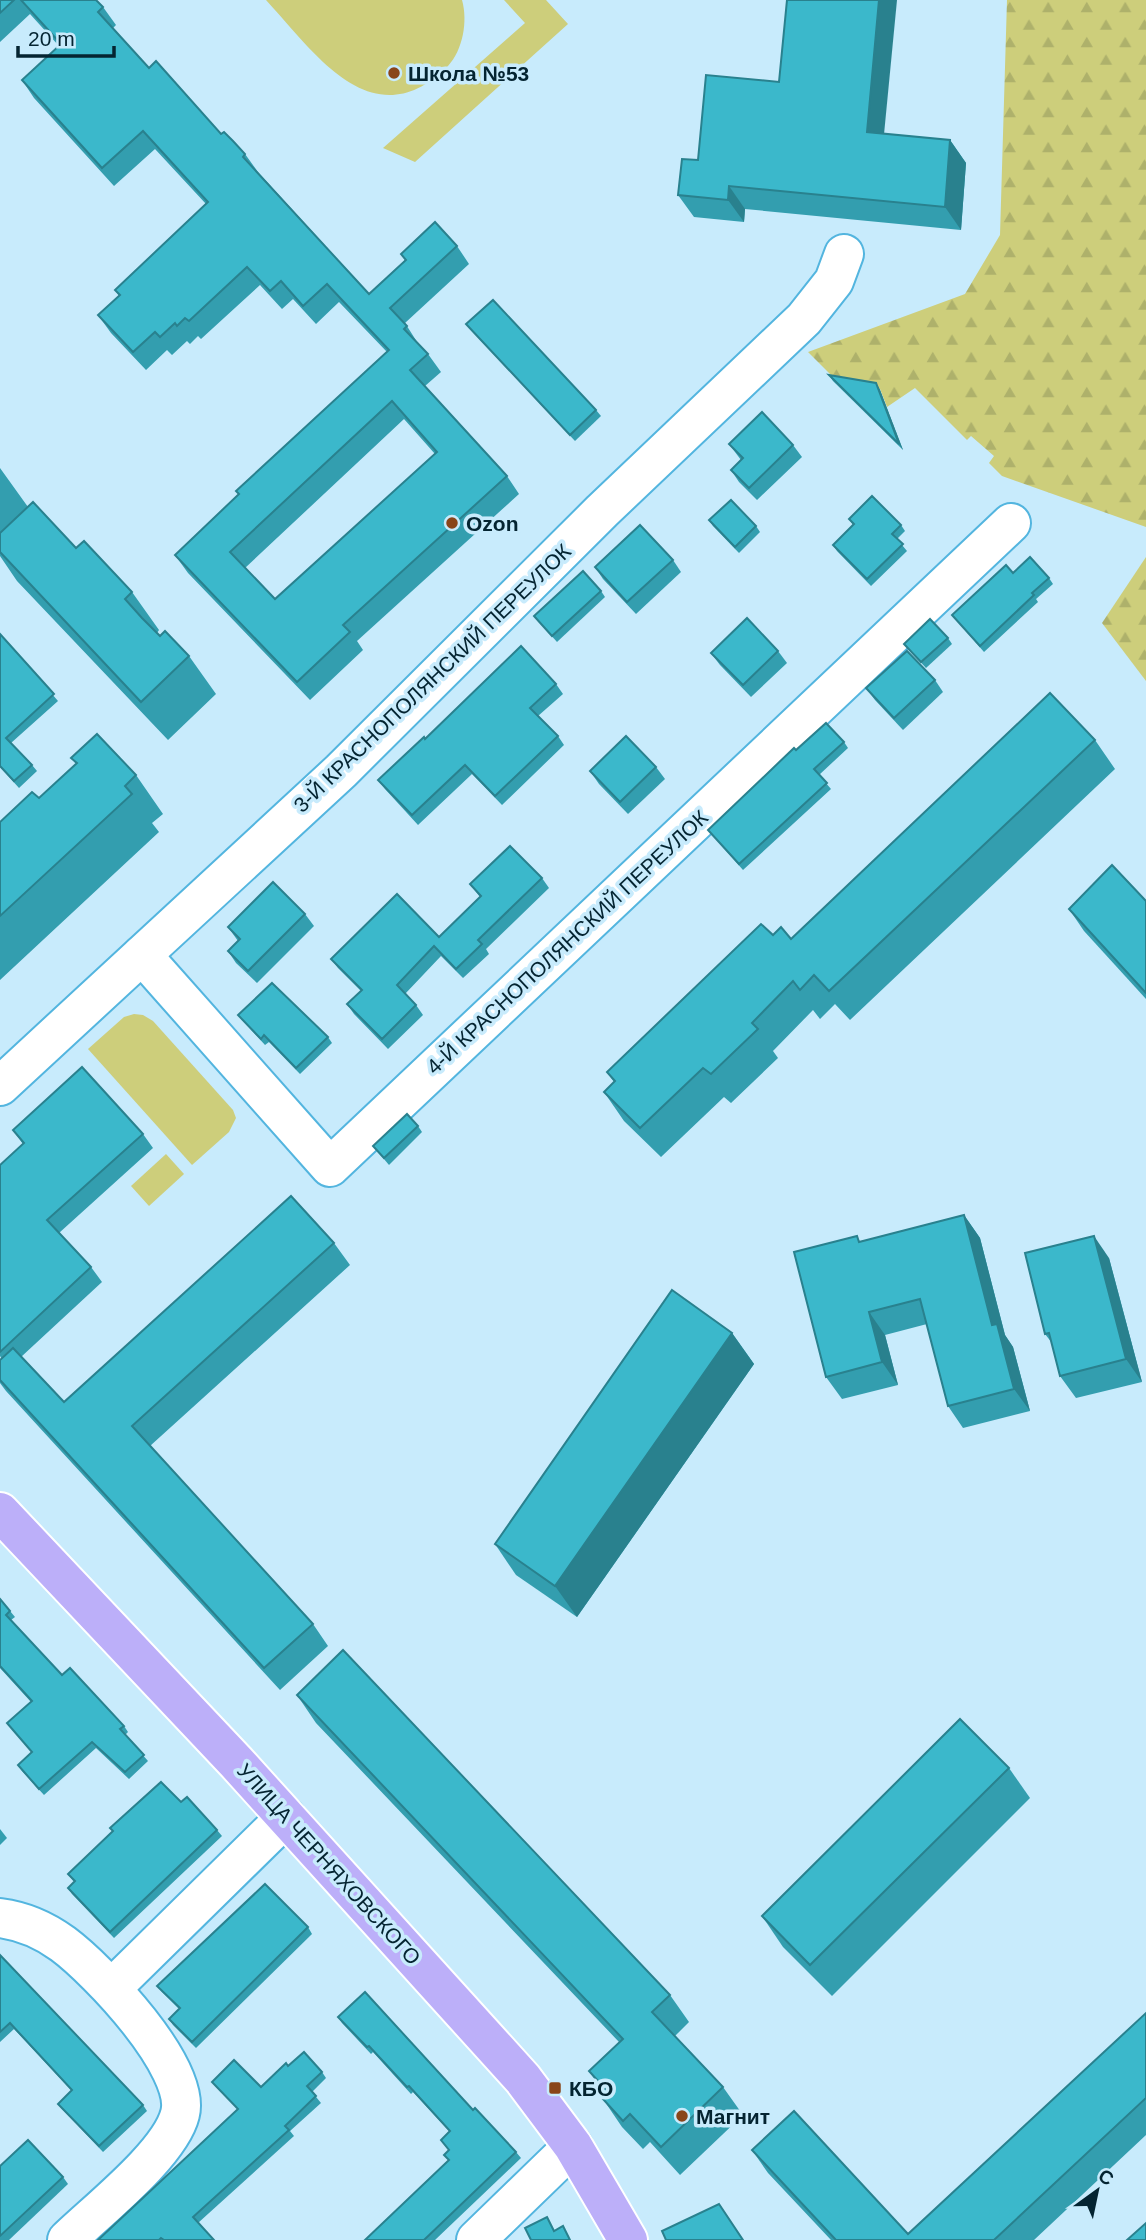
<svg xmlns="http://www.w3.org/2000/svg" width="1146" height="2240" font-family="Helvetica,sans-serif">
<defs>
<pattern id="forest-firs" width="22" height="20" patternUnits="userSpaceOnUse" patternTransform="scale(1.75)"><rect width="22" height="20" fill="#cdce7b"/><path d="M5 1l3.5 6h-7zM16 11l3.5 6h-7z" fill="#aeb16b"/></pattern>
</defs>
<rect width="100%" height="100%" fill="#c8ebfc"/>
<g fill="#cdce7b">
<path d="M266 0H462C468 21 463 50 448 66 373 141 315 53 266 0Z"/>
<polygon points="504,0 546,0 568,24 415,162 383,148 525,23"/>
<polygon points="134,1014 143,1015 153,1021 233,1110 236,1118 229,1132 192,1165 88,1049 124,1017"/>
<polygon points="166,1154 184,1174 149,1206 131,1186"/>
</g>
<g fill="url(#forest-firs)">
<polygon points="1007,0 1146,0 1146,527 1002,476 989,463 994,456 971,436 967,440 915,388 887,407 880,389 864,386 853,397 808,352 965,294 1000,235"/>
<polygon points="1146,557 1146,681 1102,623"/>
</g>
<g fill="none" stroke-linecap="round" stroke-linejoin="round">
<g stroke="#53b5df" stroke-width="42">
<g id="minor">
<polyline points="142,955 330,1167 1011,523"/>
<polyline points="0,1086 341,771 602,511 804,319 834,281 844,254"/>
<path d="M0 1918C23 1921 44 1930 63 1944 98 1970 192 2068 180 2114 170 2154 98 2210 67 2240"/>
<polyline points="112,1988 286,1817"/>
<polyline points="476,2240 573,2146"/>
</g>
</g>
<g stroke="#fff" stroke-width="42">
<polyline id="major" points="0,1512 236,1762 523,2079 573,2146 628,2240"/>
</g>
<use href="#minor" stroke="#fff" stroke-width="38"/>
<use href="#major" stroke="#bcaff9" stroke-width="38"/>
</g>
<g fill="#339eaf" fill-rule="evenodd">
<path d="M0 0H96L103 7 116 25 113 28 149 68 221 134 245 154 258 172 369 294 405 260 401 254 457 246 469 264 405 323 419 345 428 354 441 372 425 386 507 476 519 494 357 641 363 650 310 700 188 573 175 555 239 495 236 491 387 352 339 302 316 324 293 299 282 309 260 285 201 339 198 336 190 344 187 341 172 355 167 350 146 370 111 333 98 315 119 296 115 290 206 204 155 149 114 186 34 98 22 80 59 46 30 14 0 42ZM404 419 435 454 275 599 245 568Z"/>
<polygon points="884,134 950,140 966,163 961,230 745,209 744,222 694,217 678,195 698,160"/>
<polygon points="466,324 596,410 601,416 575,441 471,330"/>
<polygon points="829,375 876,383 880,390 903,450 833,381"/>
<polygon points="729,444 793,445 802,457 757,500 739,482 731,470 741,460"/>
<polygon points="0,468 28,507 76,548 132,592 159,630 157,633 189,656 216,694 168,740 17,581 0,556"/>
<polygon points="849,519 901,525 905,531 897,539 907,551 871,586 837,551 833,545 853,525"/>
<polygon points="709,520 756,526 760,532 739,553 713,526"/>
<polygon points="673,560 681,572 636,614 603,579 595,567"/>
<polygon points="1013,573 1049,578 1053,584 1036,599 1038,602 984,652 952,615"/>
<polygon points="601,591 605,597 557,642 534,616"/>
<polygon points="0,634 58,701 11,743 32,765 37,771 19,788 0,767"/>
<polygon points="948,638 952,644 926,668 904,644"/>
<polygon points="778,651 787,663 751,697 720,665 711,653"/>
<polygon points="935,680 943,692 903,730 875,700 866,688"/>
<polygon points="556,684 563,694 538,716 558,736 564,745 502,805 472,774 418,825 385,789 378,780 425,739"/>
<polygon points="1095,740 1115,769 850,1020 835,1004 820,1019 813,1010 773,1051 778,1058 731,1103 724,1097 661,1157 624,1121 604,1092 614,1082 607,1072 773,935 791,939"/>
<polygon points="844,742 848,748 819,775 831,789 743,870 708,830 796,750"/>
<polygon points="71,758 136,775 163,814 152,823 159,832 0,980 0,822 39,798 76,764"/>
<polygon points="656,767 665,779 628,814 599,784 590,771"/>
<polygon points="542,878 549,888 486,949 489,954 463,978 441,956 405,994 416,1005 423,1015 388,1049 354,1014 347,1004 361,991 338,968 331,959 439,937 480,897 470,884"/>
<polygon points="1146,901 1146,999 1084,931 1069,909"/>
<polygon points="305,914 314,926 257,983 236,963 228,951 238,941 228,927"/>
<polygon points="238,1015 328,1037 332,1043 300,1074 269,1042 265,1045 243,1021"/>
<polygon points="418,1126 422,1132 389,1165 373,1146"/>
<polygon points="13,1130 143,1134 153,1148 59,1233 91,1267 102,1282 21,1357 64,1402 334,1243 350,1265 150,1446 313,1624 328,1646 280,1690 6,1391 0,1383 0,1360 2,1359 0,1356 0,1165 23,1144"/>
<polygon points="964,1215 980,1238 1005,1335 1013,1347 1030,1411 963,1428 948,1406 927,1324 885,1335 898,1385 842,1399 826,1377 862,1241"/>
<polygon points="1109,1258 1142,1382 1076,1398 1060,1376 1052,1343 1045,1334"/>
<polygon points="732,1333 754,1364 577,1617 516,1575 495,1544"/>
<polygon points="0,1599 15,1617 11,1620 62,1675 124,1726 128,1732 125,1735 148,1761 129,1779 96,1748 44,1795 22,1771 18,1765 32,1752 7,1723 31,1702 0,1668"/>
<polygon points="297,1695 670,1995 689,2022 675,2036 723,2087 743,2115 680,2175 650,2142 643,2149 622,2127 603,2099 606,2096 589,2071 619,2042 316,1723"/>
<polygon points="1009,1768 1030,1798 832,1996 783,1947 762,1916"/>
<polygon points="181,1802 217,1830 222,1836 114,1938 72,1894 68,1888 74,1882 68,1874 113,1831 110,1828"/>
<polygon points="0,1829 7,1838 0,1845"/>
<polygon points="308,1927 312,1934 196,2048 173,2025 169,2019 179,2009 162,1992 157,1986"/>
<polygon points="0,1955 143,2105 147,2111 103,2152 63,2110 58,2104 72,2091 14,2029 0,2042"/>
<polygon points="1146,2013 1146,2135 1034,2240 831,2240 768,2173 752,2150 908,2234"/>
<polygon points="338,2017 473,2110 516,2152 521,2158 435,2240 365,2240 449,2161 444,2155 449,2151 441,2140 450,2132 413,2092 411,2094 373,2052 371,2054 342,2023"/>
<polygon points="288,2066 322,2072 326,2078 312,2092 321,2103 290,2131 294,2136 198,2223 214,2240 98,2240 238,2109 217,2088 212,2082 261,2087"/>
<polygon points="0,2166 63,2177 68,2184 9,2240 0,2240"/>
</g>
<g fill="#29818e">
<polygon points="879,0 897,0 882,155 867,132"/>
<polygon points="950,140 966,163 961,230 945,207"/>
<polygon points="729,186 745,209 744,222 728,200"/>
<polygon points="876,383 880,390 903,450 899,444"/>
<polygon points="964,1215 980,1238 1005,1335 1013,1347 1030,1411 1014,1389 992,1325"/>
<polygon points="1094,1236 1109,1258 1142,1382 1126,1359"/>
<polygon points="869,1312 885,1335 898,1385 882,1362"/>
<polygon points="732,1333 754,1364 577,1617 555,1586"/>
</g>
<g fill="#3bb8cb" stroke="#29818e" stroke-width="2" fill-rule="evenodd">
<polygon points="0,0 14,0 0,13"/>
<path d="M21 0H96L103 7 98 12 149 68 156 61 221 134 224 132 233 141 245 154 243 157 369 294 406 260 401 254 435 222 457 246 390 308 407 326 404 329 428 354 410 370 507 476 343 625 350 632 297 682 175 555 239 494 236 491 389 350 327 284 303 306 281 281 270 291 247 267 189 321 185 318 177 326 175 323 160 337 155 332 133 352 98 315 120 295 115 290 208 202 143 131 102 168 22 80 61 44ZM392 401 437 452 275 599 230 552Z"/>
<polygon points="787,0 879,0 867,132 950,140 945,207 729,186 728,200 678,195 682,159 698,160 706,75 779,82"/>
<polygon points="493,300 596,410 570,435 466,324"/>
<polygon points="829,375 876,383 899,444"/>
<polygon points="762,412 793,445 749,488 731,470 743,458 729,444"/>
<polygon points="872,496 901,525 892,534 903,544 867,579 833,545 854,524 849,519"/>
<polygon points="731,500 756,526 735,547 709,520"/>
<polygon points="33,502 76,548 84,541 132,592 125,599 142,618 160,636 165,631 189,656 141,702 0,552 0,533"/>
<polygon points="640,525 673,560 627,602 595,567"/>
<polygon points="1030,557 1049,578 1032,593 1034,595 980,646 952,615 1006,565 1013,573"/>
<polygon points="583,571 601,591 552,636 534,616"/>
<polygon points="747,618 778,651 743,685 711,653"/>
<polygon points="930,619 948,638 921,662 904,644"/>
<polygon points="0,634 54,694 6,738 32,765 14,781 0,766"/>
<polygon points="521,646 556,684 530,708 558,736 495,796 465,765 412,815 378,780 424,737 425,739"/>
<polygon points="907,651 935,680 894,718 866,688"/>
<polygon points="1050,693 1095,740 829,991 814,975 800,990 793,981 752,1023 758,1029 711,1074 703,1068 640,1128 604,1092 615,1081 607,1072 761,924 773,935 781,927 791,939"/>
<polygon points="826,723 844,742 814,769 827,783 739,864 708,830 794,748 796,750"/>
<polygon points="97,734 136,775 125,786 132,794 0,916 0,822 32,792 39,798 77,763 71,758"/>
<polygon points="626,736 656,767 620,802 590,771"/>
<polygon points="510,846 542,878 478,940 482,944 456,969 434,946 397,985 416,1005 382,1039 347,1004 362,990 331,959 397,894 439,937 481,896 470,884"/>
<polygon points="1112,865 1146,901 1146,993 1069,909"/>
<polygon points="273,882 305,914 248,971 228,951 240,939 228,927"/>
<polygon points="272,983 328,1037 296,1068 264,1035 261,1039 238,1015"/>
<polygon points="82,1067 143,1134 47,1220 91,1267 0,1352 0,1165 24,1143 13,1130"/>
<polygon points="407,1114 418,1126 384,1158 373,1146"/>
<polygon points="291,1196 334,1243 132,1426 313,1624 264,1668 0,1380 0,1360 13,1348 64,1402"/>
<polygon points="964,1215 992,1325 997,1324 1014,1389 948,1406 920,1299 869,1312 882,1362 826,1377 794,1252 857,1236 859,1242"/>
<polygon points="1094,1236 1126,1359 1060,1376 1049,1333 1045,1334 1025,1253"/>
<polygon points="672,1290 732,1333 555,1586 495,1544"/>
<polygon points="0,1599 10,1611 6,1615 62,1675 70,1668 124,1726 120,1729 144,1755 125,1772 92,1742 39,1789 18,1765 32,1752 7,1723 32,1701 0,1666"/>
<polygon points="343,1650 670,1995 652,2012 723,2087 661,2147 630,2114 623,2121 603,2099 609,2093 589,2071 623,2039 297,1695"/>
<polygon points="960,1719 1009,1768 810,1965 762,1916"/>
<polygon points="161,1782 181,1802 187,1797 217,1830 110,1932 68,1888 75,1881 68,1874 113,1831 110,1828"/>
<polygon points="265,1884 308,1927 192,2042 169,2019 180,2008 157,1986"/>
<polygon points="0,1955 143,2105 99,2146 58,2104 72,2090 10,2023 0,2032"/>
<polygon points="365,1992 473,2110 475,2108 516,2152 424,2240 365,2240 449,2160 444,2155 449,2150 441,2140 450,2131 409,2086 407,2087 369,2046 367,2047 338,2017"/>
<polygon points="1146,2013 1146,2098 994,2240 836,2240 752,2150 794,2111 908,2234"/>
<polygon points="304,2052 322,2072 307,2086 316,2096 285,2126 289,2130 193,2217 214,2240 164,2240 161,2238 159,2240 98,2240 238,2109 212,2082 234,2060 261,2087 286,2063 288,2066"/>
<polygon points="28,2140 63,2177 0,2236 0,2166"/>
<polygon points="719,2204 743,2240 666,2240 662,2231"/>
<polygon points="547,2217 554,2231 563,2226 570,2240 531,2240 525,2228"/>
<polygon points="1146,2223 1146,2240 1127,2240"/>
</g>
<g fill="#894519" stroke="#c8ebfc" stroke-width="2.5">
<circle cx="394" cy="73" r="7"/>
<circle cx="452" cy="523" r="7"/>
<rect x="548" y="2081" width="14" height="14" rx="3.5"/>
<circle cx="682" cy="2116" r="7"/>
</g>
<g text-anchor="middle" dominant-baseline="central" stroke-width="7" stroke-linejoin="round" paint-order="stroke">
<g font-size="21" font-weight="bold" fill="#042431" stroke="#c8ebfc" text-anchor="start">
<text x="408" y="73">Школа №53</text>
<text x="466" y="523">Ozon</text>
<text x="569" y="2088">КБО</text>
<text x="696" y="2116">Магнит</text>
</g>
<g font-size="21" fill="#042431" stroke="#c8ebfc">
<text transform="translate(432 678) rotate(-44)">3-Й КРАСНОПОЛЯНСКИЙ ПЕРЕУЛОК</text>
<text transform="translate(567 942) rotate(-43)">4-Й КРАСНОПОЛЯНСКИЙ ПЕРЕУЛОК</text>
<text transform="translate(329 1864) rotate(48)">УЛИЦА ЧЕРНЯХОВСКОГО</text>
</g>
</g>
<g transform="translate(1097 2191) rotate(33)" stroke="#c8ebfc" stroke-width="5" paint-order="stroke">
<path d="M0-5L12 26L0 18L-12 26Z" fill="#042431"/>
<text y="-10" font-size="19" font-weight="bold" text-anchor="middle" fill="#042431">С</text>
</g>
<path d="M18 46v10h96v-10" fill="none" stroke="#042431" stroke-width="3.5"/>
<text x="28" y="46" font-size="21" fill="#042431" stroke="#c8ebfc" stroke-width="5" paint-order="stroke">20 m</text>
</svg>
